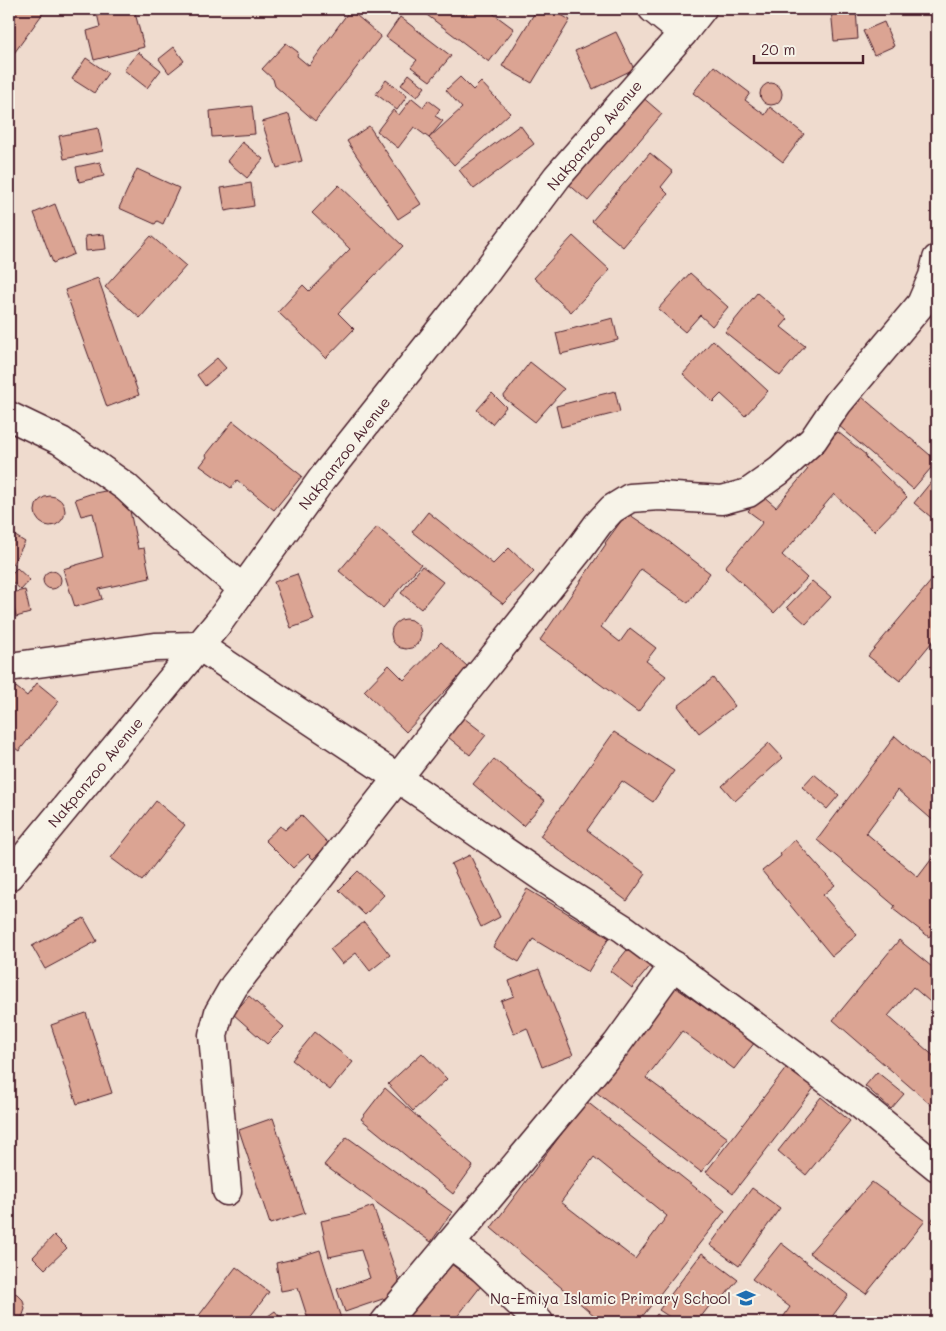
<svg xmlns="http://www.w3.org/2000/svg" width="946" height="1331" font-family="Mali,sans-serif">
<rect width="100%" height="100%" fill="#efdbce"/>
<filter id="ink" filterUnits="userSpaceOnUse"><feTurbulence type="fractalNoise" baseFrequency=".02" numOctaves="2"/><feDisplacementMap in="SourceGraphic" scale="10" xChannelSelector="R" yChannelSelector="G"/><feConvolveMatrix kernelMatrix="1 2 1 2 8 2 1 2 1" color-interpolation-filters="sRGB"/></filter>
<g filter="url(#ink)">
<g fill="#dba493" stroke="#4a1f2b" fill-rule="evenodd">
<polygon points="9,9 46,9 12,56 9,54"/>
<polygon points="96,9 134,9 144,47 94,60 87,31 100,27"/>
<polygon points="419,9 487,9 514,29 489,62"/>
<polygon points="537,9 551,9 570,20 532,83 502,66"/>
<polygon points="831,9 856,9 858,39 834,41"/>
<polygon points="350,10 381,36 315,121 275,86 273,79 262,69 286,43 298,52 297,56 309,66"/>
<polygon points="400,17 451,56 430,81 411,67 417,60 386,37"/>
<polygon points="884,22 894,46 874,55 863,31"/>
<polygon points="616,32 634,69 593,89 575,51"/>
<polygon points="174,47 184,61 169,73 159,59"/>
<polygon points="138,52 161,70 147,88 124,70"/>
<polygon points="86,58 108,73 94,93 72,79"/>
<polygon points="714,66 750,93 745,100 765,115 770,107 804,134 783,162 693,93"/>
<polygon points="409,74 425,87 417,97 401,85"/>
<polygon points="460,77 473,90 481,82 510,113 454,165 429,138 462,108 446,90"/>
<polygon points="386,80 407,96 397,110 376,94"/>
<circle cx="771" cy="94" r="11"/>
<polygon points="633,89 662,114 588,201 559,176"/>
<polygon points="937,90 937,101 931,95"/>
<polygon points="412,98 423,107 428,100 440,109 435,116 443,121 429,138 414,127 398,148 377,131 393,110 399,115"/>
<polygon points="252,106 255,134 212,137 210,111"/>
<polygon points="289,114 302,161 277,168 262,122"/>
<polygon points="520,125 534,144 474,189 459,170"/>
<polygon points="369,126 421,204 398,219 347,141"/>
<polygon points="98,128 103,151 64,159 59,136"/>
<polygon points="242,142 263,159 247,178 227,161"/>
<polygon points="650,153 673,172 661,187 668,194 623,247 592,221"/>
<polygon points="100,162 104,176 79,182 76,167"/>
<polygon points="137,169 179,188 163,224 157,221 155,224 119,208"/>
<polygon points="251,183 254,206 225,211 221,188"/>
<polygon points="339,185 403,246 338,313 354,329 326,358 278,312 303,285 309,291 350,249 312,213"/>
<polygon points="55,204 74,254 53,263 34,213"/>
<polygon points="104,234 106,249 86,251 85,236"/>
<polygon points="151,236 186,266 140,318 105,287"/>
<polygon points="573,236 610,270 571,312 534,278"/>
<polygon points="690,273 728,307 712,326 700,315 685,332 658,309"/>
<polygon points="98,278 139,395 107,407 65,290"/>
<polygon points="757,293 788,319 781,327 805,346 780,376 725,332"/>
<polygon points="937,303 937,317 931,311"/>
<polygon points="613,318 618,340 561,354 556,333"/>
<polygon points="713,340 768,391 745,416 721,394 713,402 683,374"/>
<polygon points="217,358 226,368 205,386 197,375"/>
<polygon points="530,362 564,389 535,422 503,397"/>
<polygon points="615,391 620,412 561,427 556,406"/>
<polygon points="855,391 937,461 913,489 831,419"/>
<polygon points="492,393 506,407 492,424 477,410"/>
<polygon points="233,421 302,476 274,510 237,480 231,488 200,466 207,457 206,455"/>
<polygon points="838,432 866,455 865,457 907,497 874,531 834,494 782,555 807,578 774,613 725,567 763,522 748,511 762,495 776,507 808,469 805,467"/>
<polygon points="937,465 937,477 932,473"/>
<polygon points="935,477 937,479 937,522 914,503"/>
<polygon points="125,487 138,549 144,548 150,578 99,589 102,599 75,607 63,569 103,557 93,513 81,516 75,499 90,494"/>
<circle cx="50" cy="511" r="15"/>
<polygon points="428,512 493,564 509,548 534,572 503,604 412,532"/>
<polygon points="627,513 663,537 710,573 688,603 641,569 601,627 620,642 630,628 656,648 646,661 666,676 638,712 540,640 606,544 605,543"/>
<polygon points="377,527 421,564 383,608 339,571"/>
<polygon points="9,532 25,542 9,570"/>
<polygon points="422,566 443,582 421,609 401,593"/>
<polygon points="17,568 30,580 21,590 9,579 9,576"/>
<circle cx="52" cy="580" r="9"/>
<polygon points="297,574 314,620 291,628 274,582"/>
<polygon points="937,574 937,636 900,681 868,656"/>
<polygon points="812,581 831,597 806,624 787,607"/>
<polygon points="25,590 30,613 16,617 11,593"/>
<circle cx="406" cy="634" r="15"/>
<polygon points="441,642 468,667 406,732 364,691 389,665 404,680"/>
<polygon points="713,678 735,706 699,733 678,706"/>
<polygon points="37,683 59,701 19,751 9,744 9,719 12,716 9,713 9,696 16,687 27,696"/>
<polygon points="464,718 486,735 470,755 448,737"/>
<polygon points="614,732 674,771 653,802 622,781 587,830 646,874 627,901 540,836"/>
<polygon points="895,736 937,773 937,824 898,790 866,833 918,877 937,852 937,927 929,937 893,909 895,906 817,840"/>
<polygon points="769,743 783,758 735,801 722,786"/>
<polygon points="494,759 545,801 523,826 473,784"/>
<polygon points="814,774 839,795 827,809 802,787"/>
<polygon points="156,801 185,825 142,881 111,858"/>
<polygon points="301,815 329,844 313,859 308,854 293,868 265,840 280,826 285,830"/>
<polygon points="795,840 835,885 823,895 857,935 832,956 762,871 781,856 780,853"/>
<polygon points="470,855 500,917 481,927 451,864"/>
<polygon points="358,871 384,895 365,915 339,890"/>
<polygon points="527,889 609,938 588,972 533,939 519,962 493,947"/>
<polygon points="84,918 97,941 45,969 32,946"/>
<polygon points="364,922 390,955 370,971 356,953 342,964 330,949"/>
<polygon points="635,940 657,958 632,988 610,971"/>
<polygon points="899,940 937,971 937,1008 913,987 888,1016 937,1059 937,1110 833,1020"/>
<polygon points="539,969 573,1055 542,1067 527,1028 514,1034 501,1001 514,996 509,981"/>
<polygon points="666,981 755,1042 734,1069 682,1031 646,1078 728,1138 701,1172 588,1086"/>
<polygon points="249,996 284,1027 267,1044 233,1014"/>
<polygon points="86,1013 112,1093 77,1104 51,1025"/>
<polygon points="315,1032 353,1062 330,1090 292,1060"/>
<polygon points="422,1053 447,1079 413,1111 388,1084"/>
<polygon points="787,1067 814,1088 733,1193 706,1172"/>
<polygon points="877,1072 904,1094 891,1109 865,1086"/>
<polygon points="385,1088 473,1166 453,1194 361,1119"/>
<polygon points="821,1097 850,1121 806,1175 778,1151"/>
<path d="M586 1101 725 1211 638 1322H602L491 1228ZM594 1157 667 1216 635 1259 561 1202Z"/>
<polygon points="273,1118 305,1213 270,1224 239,1130"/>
<polygon points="347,1137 452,1212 431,1242 324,1165"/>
<polygon points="872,1182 925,1221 866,1294 809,1253"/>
<polygon points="752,1188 780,1208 739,1266 710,1245"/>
<polygon points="373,1206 403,1292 345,1312 337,1289 370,1278 361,1250 329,1257 321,1221 348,1215"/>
<polygon points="937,1213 937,1227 931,1221"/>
<polygon points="54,1235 67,1248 45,1269 33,1257"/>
<polygon points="781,1243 848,1295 828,1322 780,1322 790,1307 752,1279"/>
<polygon points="320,1250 342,1322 309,1322 298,1288 281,1291 276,1263 289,1260"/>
<polygon points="702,1253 738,1280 721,1300 717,1296 697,1322 677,1322 659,1310"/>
<polygon points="447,1261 481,1286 453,1322 399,1322"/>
<polygon points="236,1267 269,1292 246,1322 194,1322"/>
<polygon points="9,1291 17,1294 23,1300 25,1309 22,1318 17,1322 9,1322"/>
<polygon points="275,1311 284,1322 260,1322"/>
<polygon points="657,1314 668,1322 651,1322"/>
<polygon points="157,1317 163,1322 152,1322"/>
</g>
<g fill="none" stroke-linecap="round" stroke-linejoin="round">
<g stroke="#4a1f2b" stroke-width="31">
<g id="minor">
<polyline points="653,9 683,33 702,9"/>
<polyline points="9,416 61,441 126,487 160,519 243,589"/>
<polyline points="9,667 155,647 199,646 398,778 548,881 624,929 857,1102 937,1167"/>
<polyline points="9,876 219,622 322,479 480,280 557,177 683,33"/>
<polyline points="227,1191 213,1035 219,1012 234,986 452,709 579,550 598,524 612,509 630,498 659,496 722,500 748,493 779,471 813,440 838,403 921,304 933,276 937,259"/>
<polyline points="385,1322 450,1244"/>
<polyline points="539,1322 481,1267 450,1244 617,1044 674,965"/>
</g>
</g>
<use href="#minor" stroke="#f7f3e8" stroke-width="28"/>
</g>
</g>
<defs>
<g id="school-bare" transform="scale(1.5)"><path d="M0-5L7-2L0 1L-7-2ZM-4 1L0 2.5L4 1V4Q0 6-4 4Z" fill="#1f6fb2" stroke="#f7f3e8" stroke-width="2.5" paint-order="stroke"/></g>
</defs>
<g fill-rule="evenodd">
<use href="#school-bare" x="746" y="1298"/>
</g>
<g text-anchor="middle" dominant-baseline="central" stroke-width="4" stroke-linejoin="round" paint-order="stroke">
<g font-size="15" fill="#4a1f2b" stroke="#f7f3e8">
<text transform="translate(594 135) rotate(-50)">Nakpanzoo Avenue</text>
<text transform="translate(344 453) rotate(-52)">Nakpanzoo Avenue</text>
<text transform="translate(95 772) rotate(-50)">Nakpanzoo Avenue</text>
</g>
<g font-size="15" fill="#4a1f2b" stroke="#f7f3e8" text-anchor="end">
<text x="731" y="1298">Na-Emiya Islamic Primary School</text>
</g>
</g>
<rect width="946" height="1331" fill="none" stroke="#f7f3e8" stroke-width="30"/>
<rect x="15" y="15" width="916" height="1301" fill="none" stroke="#4a1f2b" stroke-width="2" filter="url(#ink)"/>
<path d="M754 55v8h109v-8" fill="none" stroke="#4a1f2b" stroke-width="2.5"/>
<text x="761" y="55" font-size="15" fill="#4a1f2b" stroke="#f7f3e8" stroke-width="4" paint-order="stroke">20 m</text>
</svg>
